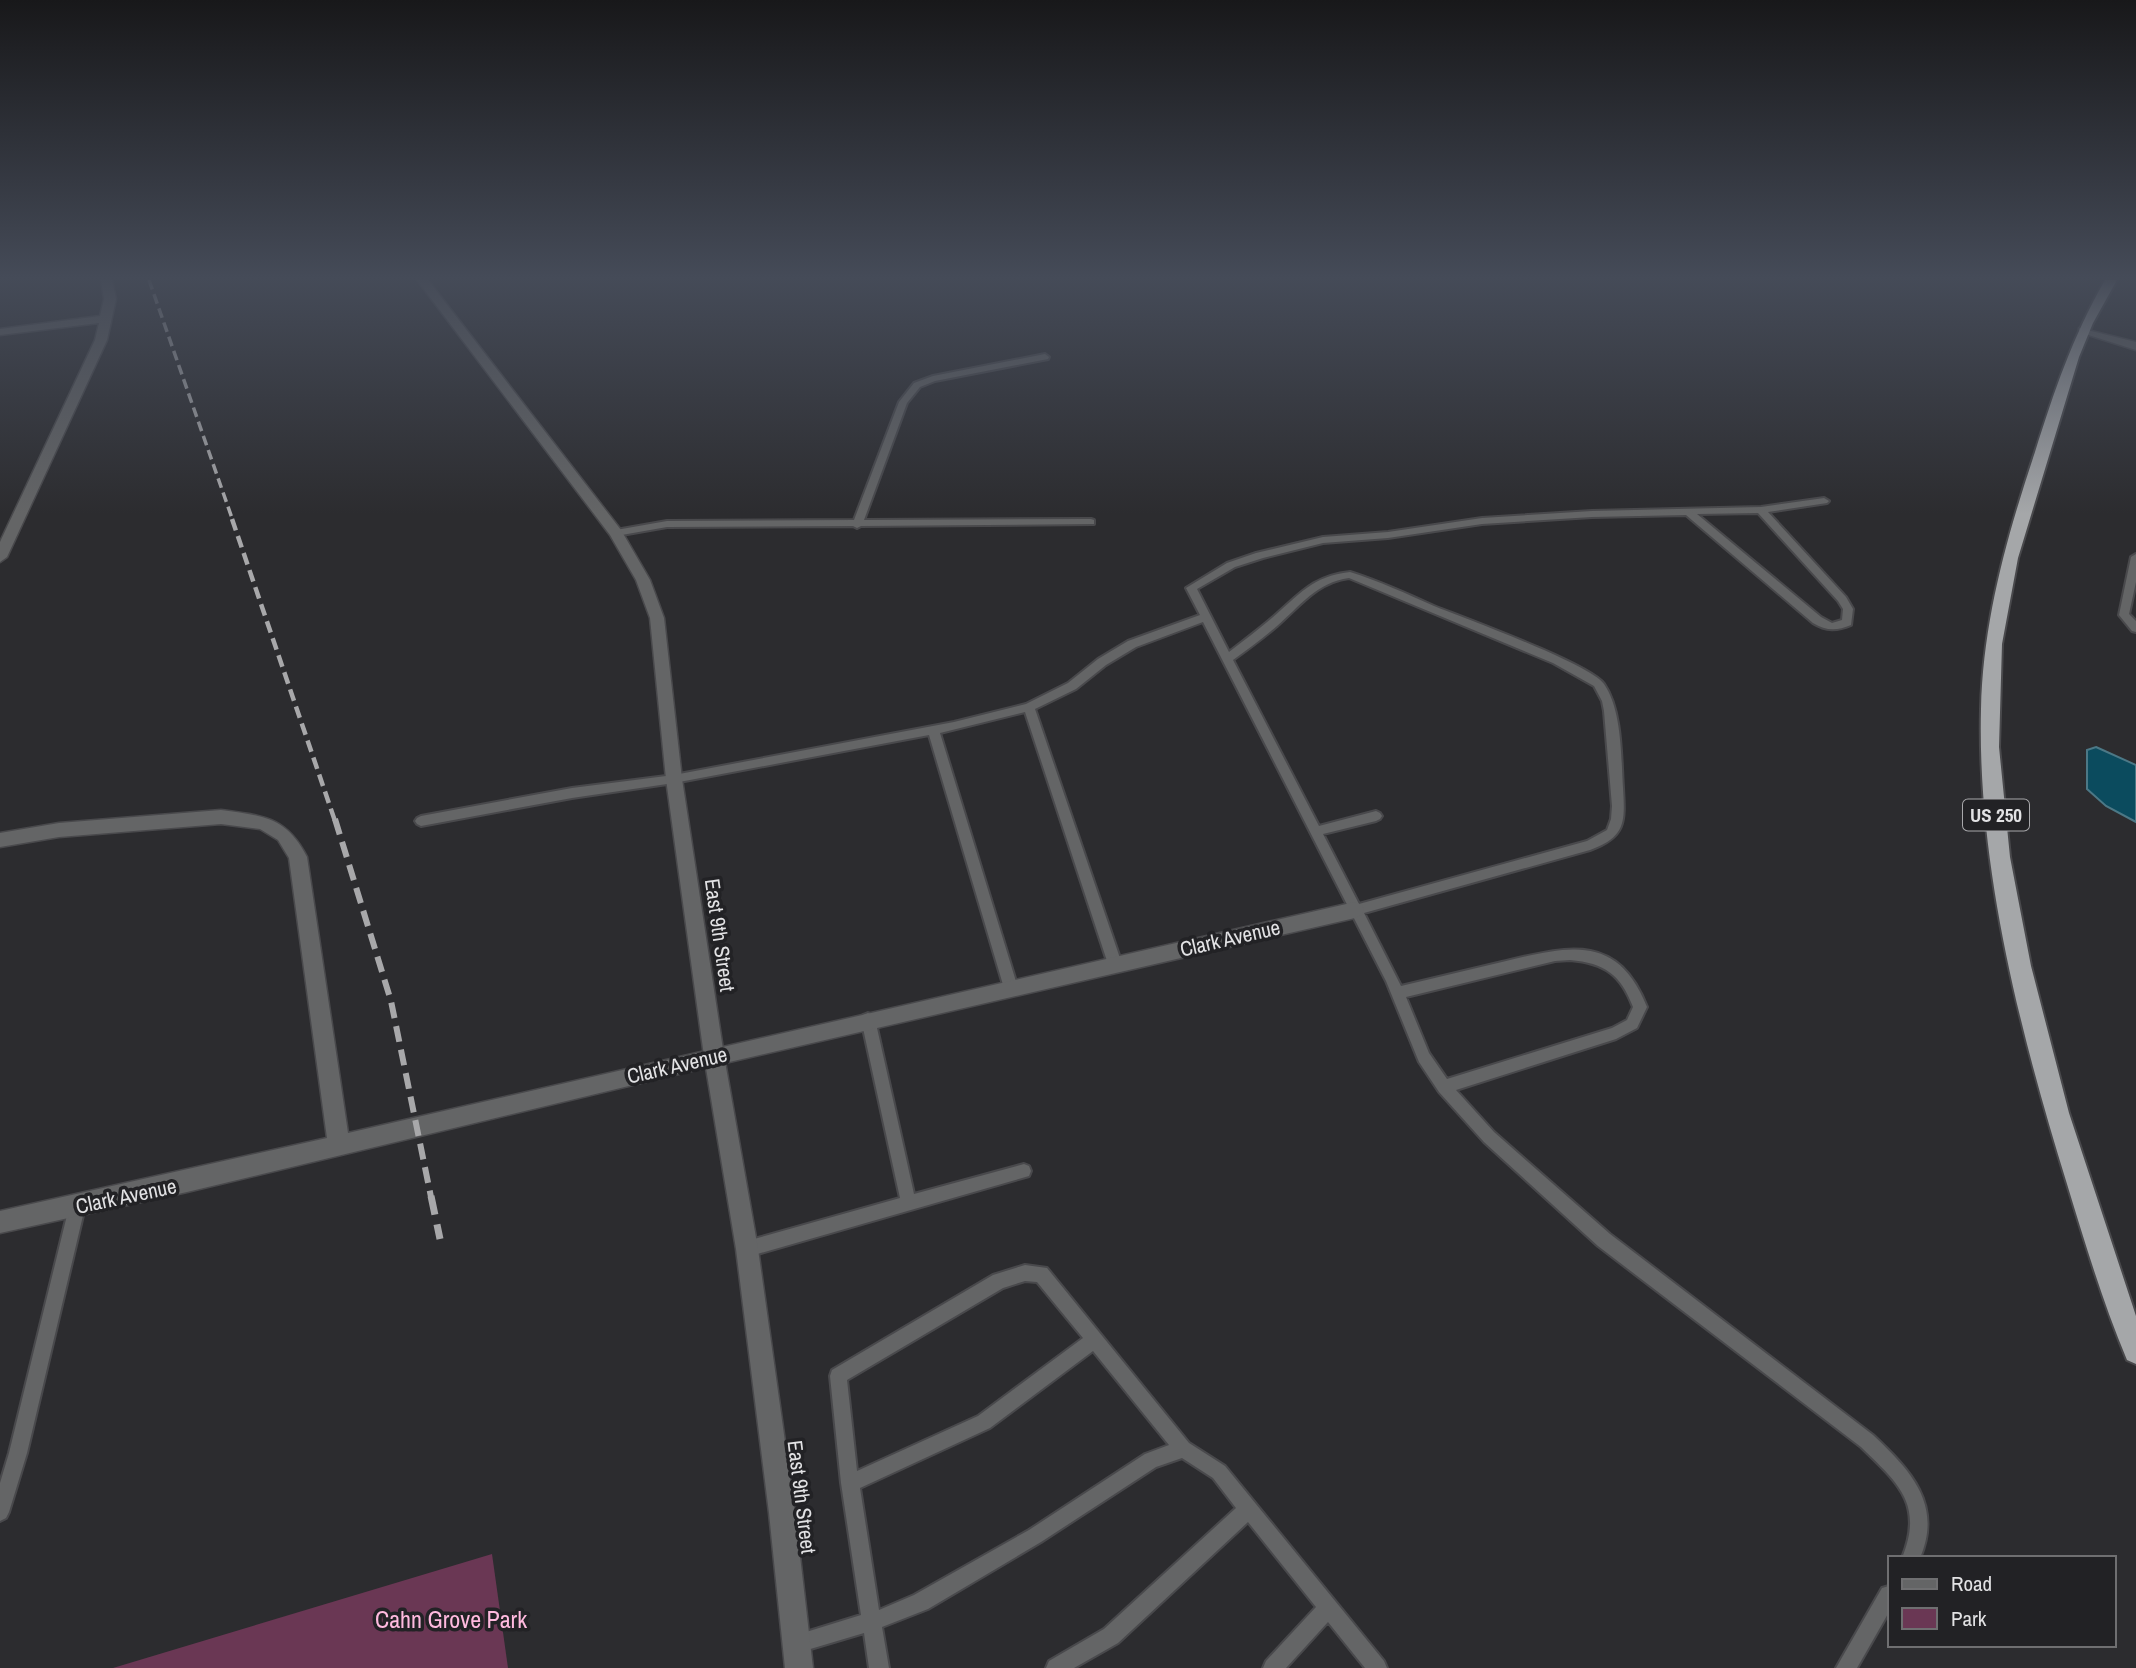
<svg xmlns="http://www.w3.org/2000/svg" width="2136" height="1668" font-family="'Archivo Narrow',sans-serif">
<rect width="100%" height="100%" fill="#2c2c2f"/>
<polygon fill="#6a3754" points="492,1554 508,1668 113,1668"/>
<polygon fill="#0b4b5e" stroke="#4c7886" stroke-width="2" points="2096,747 2136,765 2136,822 2106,806 2087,789 2087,750"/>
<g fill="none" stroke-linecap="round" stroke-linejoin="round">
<g stroke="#49494c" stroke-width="4">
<g id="service">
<polygon points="1045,354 1049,357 1048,359 935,381 920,387 907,403 864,520 1091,519 1094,520 1094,524 861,526 857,528 853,526 667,527 616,536 611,533 616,530 667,521 854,520 899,402 914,383 933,376"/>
<path d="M1824 498 1829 501 1827 503 1768 512 1846 597 1853 609 1851 625C1837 631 1826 631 1813 623L1686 515 1592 517 1482 524 1388 538 1323 543 1263 558 1235 567 1197 589 1229 652C1243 641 1258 630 1272 618 1299 595 1312 576 1350 572 1379 581 1407 594 1434 606 1464 618 1590 664 1604 684 1622 710 1621 756 1623 788 1625 822 1626 837 1590 850L1364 913 1401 986C1435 978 1468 970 1502 962 1566 947 1617 931 1647 1007L1637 1028 1616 1039 1456 1090 1494 1132 1610 1234 1873 1435C1910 1470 1943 1504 1920 1558H1902C1924 1504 1898 1483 1861 1447L1598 1246 1484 1142 1439 1092 1419 1062 1386 981 1203 622 1136 647 1106 665 1076 689 1035 709 1122 964 1120 968 1115 970 1110 968 1108 964 1025 712 940 733 1018 988 1016 992 1011 994 1006 992 1004 988 929 735 674 783 572 798 421 826 417 824 415 821 417 818 421 816 572 788 674 775 954 722 1026 704 1068 683 1098 659 1128 641 1200 615 1186 588 1227 563 1256 553 1323 537 1388 532 1482 518 1592 511 1761 507ZM1758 513 1838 601 1843 609 1842 620 1832 623 1821 617 1697 514ZM1349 578 1553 663 1594 686 1602 701 1604 711 1612 806 1611 819 1607 830 1587 841 1359 904 1323 834 1376 821 1380 819 1382 816 1380 813 1376 811 1319 826 1233 660C1248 649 1263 638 1277 626 1300 606 1317 582 1349 578ZM1570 960C1605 963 1621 975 1633 1007L1627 1020 1612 1028 1447 1079 1429 1053 1406 997 1555 961Z"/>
<polygon points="2136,554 2136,582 2129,614 2136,621 2136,632 2132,631 2119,615 2131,557"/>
<polygon points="868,1013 873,1015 875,1019 914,1194 1024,1164 1029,1166 1031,1171 1029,1176 747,1257 741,1255 739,1249 741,1243 747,1241 900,1198 861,1019 863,1015"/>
<polygon points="77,1199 82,1202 85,1207 27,1453 9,1512 6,1518 0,1521 0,1483 9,1453 69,1207 72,1202"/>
<path d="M1025 1265 1047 1268 1189 1443 1225 1466 1384 1661 1387 1668H1365L1328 1622 1286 1668H1263L1266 1661 1316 1607 1248 1522 1118 1643 1074 1668H1046L1049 1661 1104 1629 1236 1508 1213 1478 1182 1458 1156 1467 1041 1542 928 1609 882 1627 889 1668H869L864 1633 797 1653 790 1651 788 1644 790 1637 861 1615 841 1483 830 1376 832 1370 993 1275ZM1025 1281 1037 1282 1083 1338 978 1416 857 1471 847 1380 1003 1288ZM1093 1351 1169 1445 1145 1454 1029 1530 914 1595 879 1610 860 1488 990 1428Z"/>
<polygon points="1889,1586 1889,1612 1857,1668 1836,1668 1882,1588"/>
</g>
</g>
<g stroke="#49494c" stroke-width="3">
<g id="minor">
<polygon points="101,280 112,280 116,299 107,340 7,557 0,562 0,542 95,340 99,323 0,335 0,329 100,316 104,299"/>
<polygon points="2079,328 2136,342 2136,350 2079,332"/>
<path d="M221 810C263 816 286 816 307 857L348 1133 1355 902 1362 905 1364 910 1362 915 1355 918 712 1066 187 1192 0 1233V1211L327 1138 289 858 278 840 260 829 221 824 59 837 0 847V833L59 823Z"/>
</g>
</g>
<g stroke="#49494c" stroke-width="3">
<polygon id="tertiary" points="417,280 428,280 621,530 650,580 664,618 682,779 724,1056 758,1249 795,1513 813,1668 785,1668 769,1513 736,1249 704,1056 666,779 650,618 636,580 610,535"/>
</g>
<g stroke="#49494c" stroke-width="4">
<path id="trunk" d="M2105 280H2117L2093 323 2079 357 2018 558 2002 644 1999 747 2010 857 2031 966 2069 1113 2136 1316V1364L2127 1360C2103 1303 2085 1243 2067 1184 2021 1035 1977 867 1981 709 1983 620 2007 536 2035 452 2055 389 2072 338 2105 280Z"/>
</g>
<use href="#service" fill="#646566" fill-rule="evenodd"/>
<use href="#minor" fill="#646566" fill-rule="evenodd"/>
<use href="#tertiary" fill="#646566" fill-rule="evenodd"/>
<use href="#trunk" fill="#a5a7a9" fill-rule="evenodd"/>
<polyline stroke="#a8a8aa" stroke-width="3.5" stroke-dasharray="10 5" stroke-linecap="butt" points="149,280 233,521"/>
<polyline stroke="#a8a8aa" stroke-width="4.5" stroke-dasharray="12 6" stroke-linecap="butt" points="232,519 335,821"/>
<polyline stroke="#a8a8aa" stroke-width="6" stroke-dasharray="16 8" stroke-linecap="butt" points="335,819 391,1001 431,1197"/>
<polyline stroke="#a8a8aa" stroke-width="7" stroke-dasharray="19 10" stroke-linecap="butt" points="431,1196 440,1239"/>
</g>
<linearGradient id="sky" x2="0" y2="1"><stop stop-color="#18181a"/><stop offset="0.54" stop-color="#454b58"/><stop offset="1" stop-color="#454b58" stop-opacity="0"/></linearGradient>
<rect width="2136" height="514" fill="url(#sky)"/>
<g text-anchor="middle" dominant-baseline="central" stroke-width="7" stroke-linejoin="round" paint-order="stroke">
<rect fill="#222225" stroke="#a8a8ab" stroke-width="2" x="1963" y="799.5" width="66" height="31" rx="5"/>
<g font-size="19" font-weight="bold" fill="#e2e2e4">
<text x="1996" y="815">US 250</text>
</g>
<g font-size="21" fill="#e2e2e4" stroke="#222225">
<text transform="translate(720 935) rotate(82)">East 9th Street</text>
<text transform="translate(1230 938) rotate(-13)">Clark Avenue</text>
<text transform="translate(677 1065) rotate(-13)">Clark Avenue</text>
<text transform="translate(126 1196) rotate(-12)">Clark Avenue</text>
<text transform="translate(802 1497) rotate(83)">East 9th Street</text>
</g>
<g font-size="24" fill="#ffbadf" stroke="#222225">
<text x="451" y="1619">Cahn Grove Park</text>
</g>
</g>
<rect x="1888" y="1556" width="228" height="91" fill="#222225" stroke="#6f6f71" stroke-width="2"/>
<rect x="1902" y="1579" width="35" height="10" fill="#646566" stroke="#6f6f71" stroke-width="2"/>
<text x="1951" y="1591" font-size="21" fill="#e2e2e4">Road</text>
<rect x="1902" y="1608" width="35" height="21" fill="#6a3754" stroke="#6f6f71" stroke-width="2"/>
<text x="1951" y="1626" font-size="21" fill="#e2e2e4">Park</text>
</svg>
